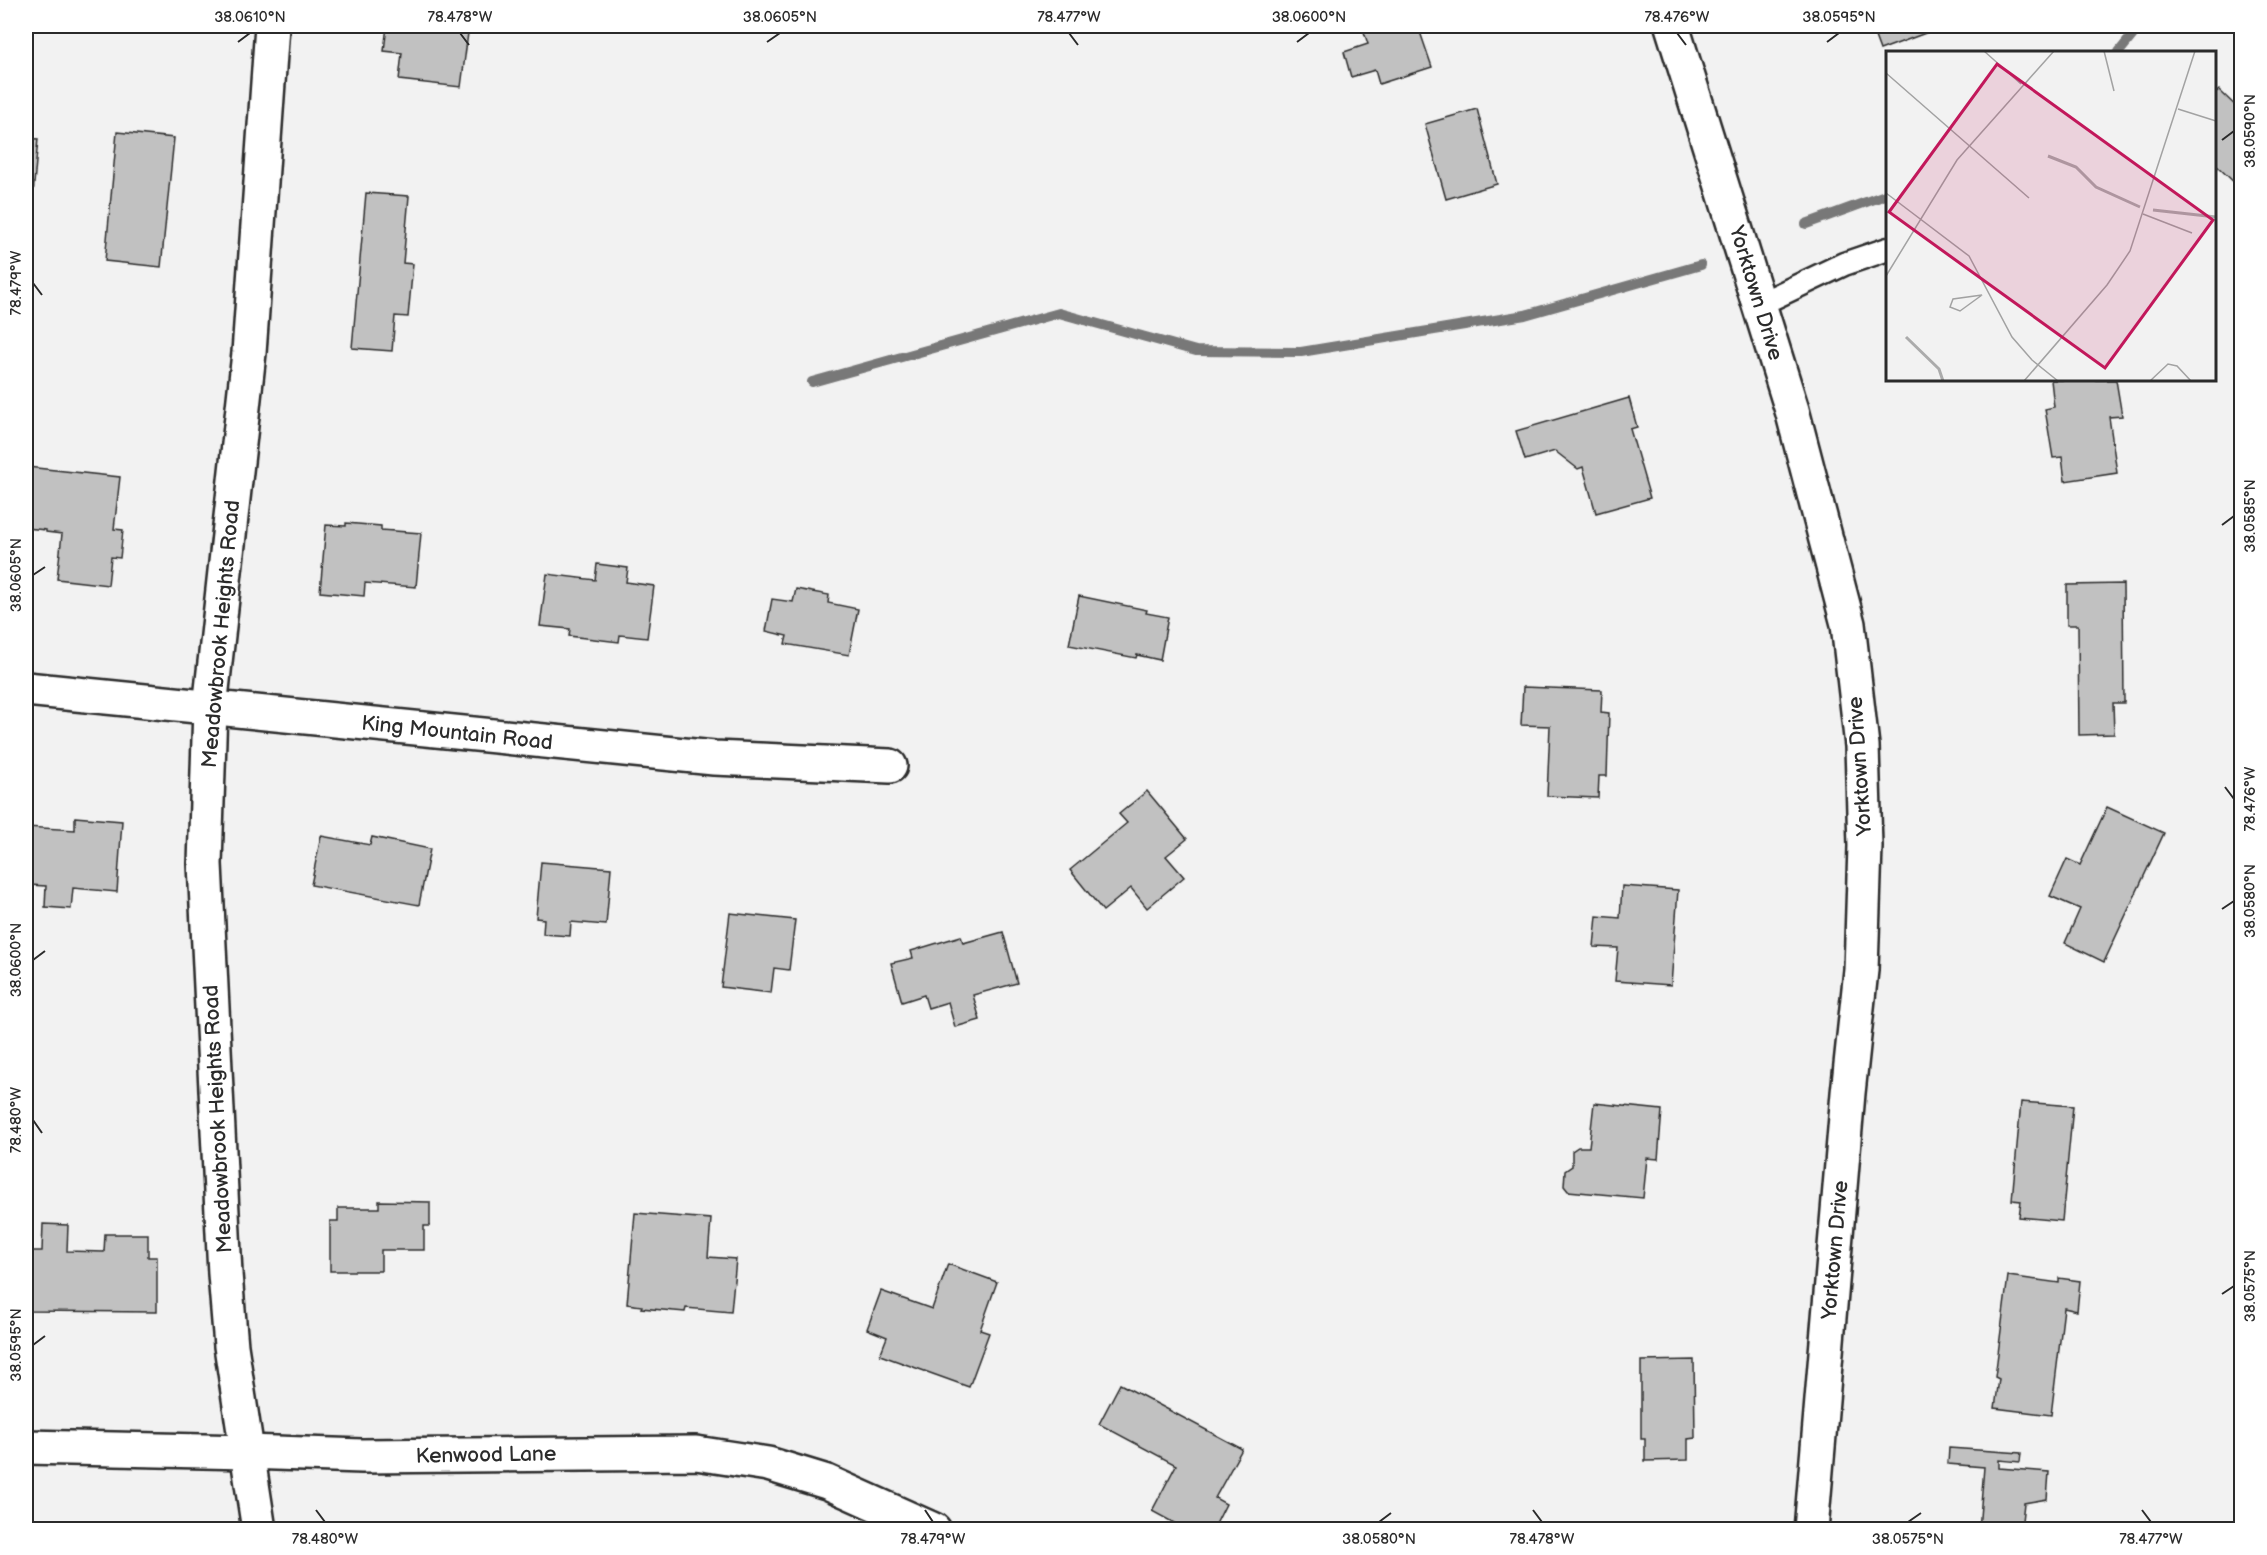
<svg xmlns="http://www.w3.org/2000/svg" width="2267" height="1555" font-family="'Balsamiq Sans',sans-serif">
<rect width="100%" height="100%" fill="#f2f2f2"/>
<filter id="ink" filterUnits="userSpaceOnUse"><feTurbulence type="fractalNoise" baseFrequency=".0167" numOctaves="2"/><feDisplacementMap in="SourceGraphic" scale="12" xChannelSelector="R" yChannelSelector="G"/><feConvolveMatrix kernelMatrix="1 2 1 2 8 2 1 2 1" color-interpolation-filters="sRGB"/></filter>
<g filter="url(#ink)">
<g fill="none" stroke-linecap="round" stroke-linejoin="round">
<g stroke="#787878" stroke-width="10">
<polyline points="2119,52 2140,26"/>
<polyline points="1806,224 1888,194"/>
<polyline points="812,382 1059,313 1196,351 1301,352 1525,315 1701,265"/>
</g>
</g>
<g fill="#c1c1c1" stroke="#2b2b2b" stroke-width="1.5">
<polygon points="387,26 449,26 448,31 468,33 461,87 399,80 402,53 384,51"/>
<polygon points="1362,26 1418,26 1432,67 1379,84 1375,70 1351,77 1344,52 1368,44"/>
<polygon points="1871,26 1929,26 1931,31 1880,50"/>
<polygon points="2219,90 2242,112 2242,190 2214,163 2214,94"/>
<polygon points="1477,109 1497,184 1446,199 1425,124"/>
<polygon points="117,132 174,138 161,267 105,261"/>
<polygon points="26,138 38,139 33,195 26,194"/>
<polygon points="366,193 409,196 403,263 413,264 408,317 395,316 392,351 352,348"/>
<polygon points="2051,380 2116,380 2122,416 2109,417 2117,473 2065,481 2062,457 2053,458 2045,409 2054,407"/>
<polygon points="1629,398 1637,427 1630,429 1650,498 1596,513 1583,467 1578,469 1555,451 1525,460 1516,431"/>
<polygon points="27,467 120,477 114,529 123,530 120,558 111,557 108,585 57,579 62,534 46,532 46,530 26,528"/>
<polygon points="346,523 381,526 381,530 421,533 416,587 365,583 364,596 320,592 326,525 346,526"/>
<polygon points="597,564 628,568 626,582 654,586 647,638 620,635 619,642 569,636 570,629 540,626 547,574 595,580"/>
<polygon points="2123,584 2124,703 2113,703 2114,734 2079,735 2078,625 2067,625 2067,585"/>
<polygon points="796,589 829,595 828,603 858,609 849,655 785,644 787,636 766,631 772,599 793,602"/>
<polygon points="1079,596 1147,610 1146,613 1168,617 1160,660 1137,655 1136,658 1069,645"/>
<polygon points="1523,687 1602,690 1601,712 1609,713 1607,776 1599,776 1598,798 1547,796 1550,726 1521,725"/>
<polygon points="1147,791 1187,839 1166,856 1184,877 1147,908 1131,888 1103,911 1070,870 1127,823 1119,814"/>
<polygon points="2107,807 2164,833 2104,962 2065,943 2080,909 2050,896 2067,859 2080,865"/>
<polygon points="75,817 122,821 117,892 73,888 71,909 45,907 46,886 29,885 30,872 26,871 26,827 75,830"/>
<polygon points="321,836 370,845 372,837 430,849 419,905 311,885"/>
<polygon points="541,862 611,868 606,925 571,922 570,936 543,934 544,919 536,918"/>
<polygon points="1622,886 1678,890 1671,985 1615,981 1618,948 1594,947 1597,916 1620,918"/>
<polygon points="730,913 795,920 789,970 774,968 771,993 721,987"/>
<polygon points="1003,932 1017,983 973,995 980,1020 955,1027 948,1002 928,1008 924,995 902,1002 891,963 913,958 911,951 961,936 963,943"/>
<polygon points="2021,1102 2073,1106 2062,1221 2019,1217 2021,1201 2012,1200"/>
<polygon points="1594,1103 1662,1110 1658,1159 1647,1158 1643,1198 1568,1191 1564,1186 1565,1171 1572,1166 1572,1151 1578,1147 1589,1147"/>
<polygon points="379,1201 430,1202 430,1226 424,1226 424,1250 381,1250 381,1271 330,1271 330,1221 338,1221 338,1208 379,1208"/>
<polygon points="635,1213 711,1219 708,1257 736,1259 731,1312 686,1308 685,1312 641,1308 642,1306 627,1304"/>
<polygon points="43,1224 68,1225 67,1251 104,1252 105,1234 148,1234 148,1257 157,1257 157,1312 26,1311 26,1251 42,1251"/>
<polygon points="948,1264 997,1282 980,1330 989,1333 969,1387 880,1355 887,1337 867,1329 881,1291 932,1309"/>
<polygon points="2008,1276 2059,1283 2059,1278 2080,1281 2077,1311 2064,1308 2051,1415 1995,1408 1999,1379 1995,1377"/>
<polygon points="1694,1360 1695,1438 1688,1439 1688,1460 1645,1461 1645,1439 1641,1439 1641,1361"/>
<polygon points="1120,1384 1242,1449 1215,1498 1226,1504 1213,1530 1187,1530 1152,1511 1176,1465 1099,1424"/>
<polygon points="1949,1448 2021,1453 2020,1462 1999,1460 1999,1468 2049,1472 2047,1499 2024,1503 2021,1530 1979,1530 1984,1467 1948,1464"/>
</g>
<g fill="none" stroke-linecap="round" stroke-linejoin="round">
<g stroke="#2b2b2b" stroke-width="27">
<polyline id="lane" points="1760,304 1844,264 1888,249"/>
</g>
<g stroke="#2b2b2b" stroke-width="38">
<g id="street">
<polyline points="26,689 714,758 890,766"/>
<polyline points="26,1447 247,1452"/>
</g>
</g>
<g stroke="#2b2b2b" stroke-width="38">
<g id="secondary">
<polyline points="1672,26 1792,410 1848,624 1862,746 1865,846 1861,970 1848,1093 1811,1530"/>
<polyline points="247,1452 362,1456 696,1453 768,1464 827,1482 934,1530"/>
<polyline points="259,1530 231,1346 225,1274 205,864 210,708 249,353 272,26"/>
</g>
</g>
<use href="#lane" stroke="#fff" stroke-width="22"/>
<use href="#street" stroke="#fff" stroke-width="33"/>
<use href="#secondary" stroke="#fff" stroke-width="33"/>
</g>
</g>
<path fill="none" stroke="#2b2b2b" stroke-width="2" d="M460 33 469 45M1069 33 1078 45M1677 33 1686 45M238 42 250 33M767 42 780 33M1297 42 1309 33M1827 42 1839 33M2222 140 2234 131M33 283 42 295M2222 525 2234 516M33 575 45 567M2225 787 2234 799M2222 909 2234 901M33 960 45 951M33 1120 42 1133M2222 1294 2234 1286M33 1345 45 1336M316 1510 325 1522M925 1510 933 1522M1533 1510 1542 1522M2142 1510 2151 1522M1379 1522 1391 1513M1908 1522 1921 1513"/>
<g text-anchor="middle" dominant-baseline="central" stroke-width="4.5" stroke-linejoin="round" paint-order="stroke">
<g font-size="21" fill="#2b2b2b" stroke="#fff">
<text transform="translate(1756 293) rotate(73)">Yorktown Drive</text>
<text transform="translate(221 634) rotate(-85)">Meadowbrook Heights Road</text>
<text transform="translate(457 733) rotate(6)">King Mountain Road</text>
<text transform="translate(1860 766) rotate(-94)">Yorktown Drive</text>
<text transform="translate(218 1119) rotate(-93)">Meadowbrook Heights Road</text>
<text transform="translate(1835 1250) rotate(-85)">Yorktown Drive</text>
<text transform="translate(486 1455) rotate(-1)">Kenwood Lane</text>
</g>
</g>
<g transform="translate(1886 51)">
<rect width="330" height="330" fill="#f2f2f2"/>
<path fill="none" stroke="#ababab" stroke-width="3" d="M162 105 190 116 210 136 254 156M267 159 330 166M20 286 53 318 57 330"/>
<path fill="none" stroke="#a2a2a2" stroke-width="1.5" d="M98 0 135 33M218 0 228 40M0 22 143 147M292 58 330 70M0 142 83 205 126 286 146 309 172 330M257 163 306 182M0 225 71 109 168 0M96 244 74 260 64 256 67 248ZM138 330 221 234 244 200 309 0M264 330 282 313 291 315 305 330"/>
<path fill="#c2185b" fill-opacity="0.15" stroke="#c2185b" stroke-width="3" d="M111 13 327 169 219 317 3 161Z"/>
<rect width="330" height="330" fill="none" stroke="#2b2b2b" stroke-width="3"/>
</g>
<rect width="2267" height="1555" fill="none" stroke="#fff" stroke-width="66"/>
<rect x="33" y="33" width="2201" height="1489" fill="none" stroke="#2b2b2b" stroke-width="2"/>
<g font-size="15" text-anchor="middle" fill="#2b2b2b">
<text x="250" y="22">38.0610°N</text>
<text x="460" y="22">78.478°W</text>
<text x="780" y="22">38.0605°N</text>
<text x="1069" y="22">78.477°W</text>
<text x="1309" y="22">38.0600°N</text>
<text x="1677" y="22">78.476°W</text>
<text x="1839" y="22">38.0595°N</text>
<text transform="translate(2250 131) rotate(-90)" y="5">38.0590°N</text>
<text transform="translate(16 283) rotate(-90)" y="5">78.479°W</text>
<text transform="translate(2250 516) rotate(-90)" y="5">38.0585°N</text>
<text transform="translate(16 575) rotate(-90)" y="5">38.0605°N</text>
<text transform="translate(2250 799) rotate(-90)" y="5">78.476°W</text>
<text transform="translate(2250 901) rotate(-90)" y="5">38.0580°N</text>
<text transform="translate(16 960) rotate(-90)" y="5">38.0600°N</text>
<text transform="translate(16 1120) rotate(-90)" y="5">78.480°W</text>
<text transform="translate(2250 1286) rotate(-90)" y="5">38.0575°N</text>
<text transform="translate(16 1345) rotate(-90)" y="5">38.0595°N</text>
<text x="325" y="1544">78.480°W</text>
<text x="933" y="1544">78.479°W</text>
<text x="1379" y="1544">38.0580°N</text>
<text x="1542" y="1544">78.478°W</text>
<text x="1908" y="1544">38.0575°N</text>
<text x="2151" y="1544">78.477°W</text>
</g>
</svg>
